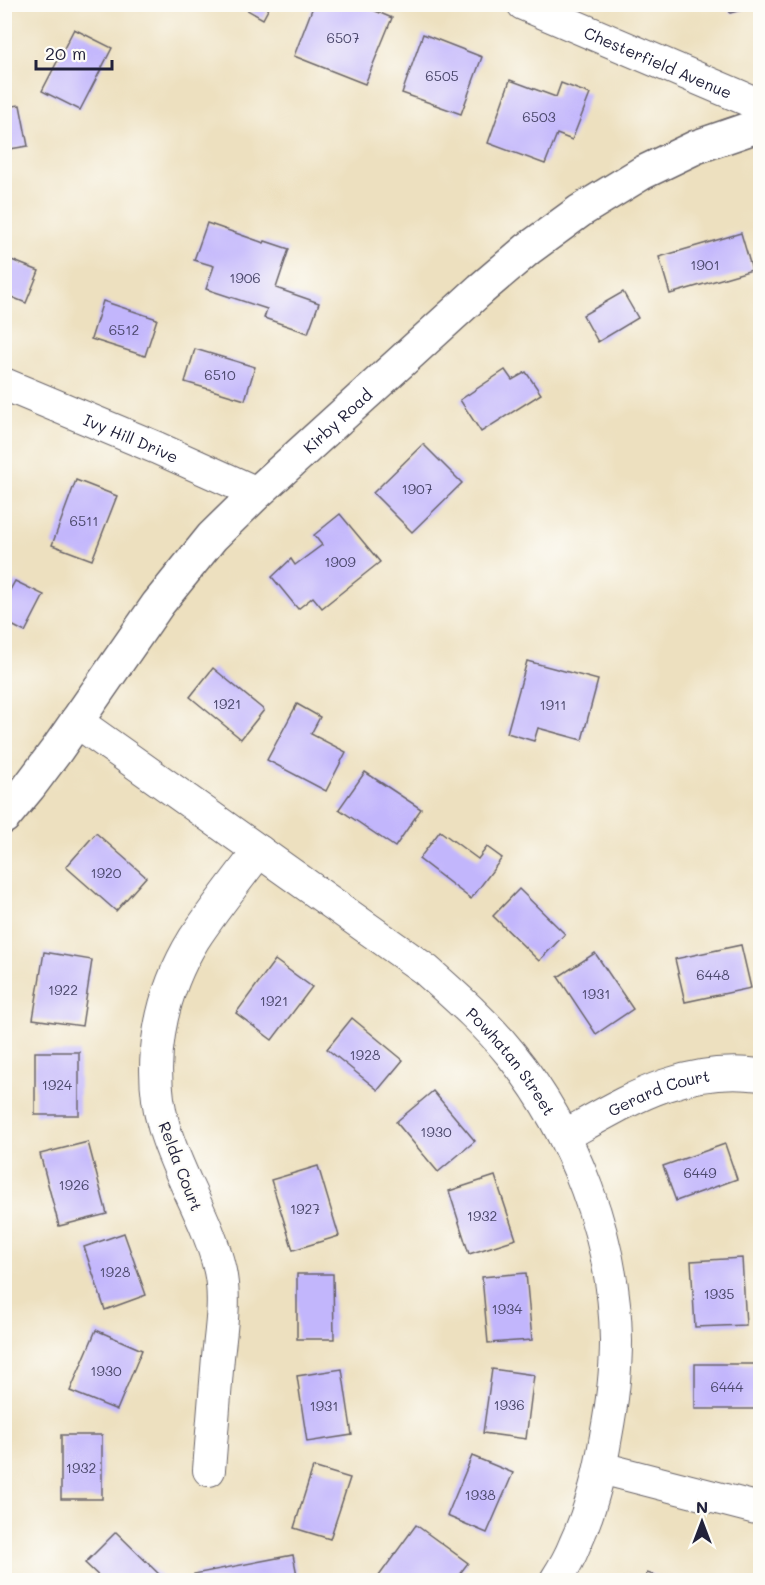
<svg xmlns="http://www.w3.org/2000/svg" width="765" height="1585" font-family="Mali,sans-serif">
<rect width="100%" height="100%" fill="#fdfcf7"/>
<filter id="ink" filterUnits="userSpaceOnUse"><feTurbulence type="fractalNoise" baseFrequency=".0167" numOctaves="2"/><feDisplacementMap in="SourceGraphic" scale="12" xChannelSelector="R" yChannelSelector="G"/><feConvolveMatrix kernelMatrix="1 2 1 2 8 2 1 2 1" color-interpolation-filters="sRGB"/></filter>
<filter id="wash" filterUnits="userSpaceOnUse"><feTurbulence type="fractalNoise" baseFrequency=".008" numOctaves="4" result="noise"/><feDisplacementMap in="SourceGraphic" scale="24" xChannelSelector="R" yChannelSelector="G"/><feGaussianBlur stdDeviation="1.35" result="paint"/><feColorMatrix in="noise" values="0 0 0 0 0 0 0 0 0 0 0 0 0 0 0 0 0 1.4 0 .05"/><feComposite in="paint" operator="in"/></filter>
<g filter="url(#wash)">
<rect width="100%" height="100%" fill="#ede0bf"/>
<g id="blocks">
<g fill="#c2b6fc">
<polygon points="237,4 271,4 263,19"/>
<polygon points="314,4 359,4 392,18 365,84 294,56"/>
<polygon points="728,4 759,4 760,5 730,13"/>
<polygon points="74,29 112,48 80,110 42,91"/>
<polygon points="423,34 482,57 461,114 402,93"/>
<polygon points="510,80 556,97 561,83 590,94 572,140 557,134 545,164 488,143"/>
<polygon points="20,105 28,146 4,150 4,107"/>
<polygon points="207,223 264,243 265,241 289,249 276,288 319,303 308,333 264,318 267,309 206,289 214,266 194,260"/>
<polygon points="741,233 752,270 670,294 659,257"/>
<polygon points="4,257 39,271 26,303 4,294"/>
<polygon points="623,292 638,318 598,342 583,315"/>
<polygon points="103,301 157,319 145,356 91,339"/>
<polygon points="195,349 255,367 245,400 185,382"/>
<polygon points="505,370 512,380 526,372 541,394 481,432 460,400"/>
<polygon points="423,444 462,483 412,532 373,493"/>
<polygon points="76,480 117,496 92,560 52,545"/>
<polygon points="340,514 380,562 322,608 313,597 298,609 272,577 291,559 295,565 322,545 314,535"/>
<polygon points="15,581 44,595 25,632 4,621 4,601"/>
<polygon points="527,661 598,680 582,740 538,728 534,741 507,733"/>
<polygon points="213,668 264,710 241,739 190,697"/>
<polygon points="297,704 320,717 311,734 346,752 326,791 267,760"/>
<polygon points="365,772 421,809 395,847 339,809"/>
<polygon points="440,831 478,859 487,847 502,858 471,899 419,859"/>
<polygon points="96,833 146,877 116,911 66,867"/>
<polygon points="519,889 565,934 539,961 493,916"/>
<polygon points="741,945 751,988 685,1002 675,959"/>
<polygon points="44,952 92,960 82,1026 33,1019"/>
<polygon points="595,953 633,1009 596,1034 558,977"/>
<polygon points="275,960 312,987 272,1040 236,1013"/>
<polygon points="352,1018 403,1060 378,1090 327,1049"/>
<rect x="35" y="1052" width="44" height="63"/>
<polygon points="433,1091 475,1141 438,1172 396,1122"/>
<polygon points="88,1142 107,1214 59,1226 40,1154"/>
<polygon points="725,1144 737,1179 676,1201 663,1166"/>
<polygon points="318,1166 339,1236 293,1250 271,1180"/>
<polygon points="495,1176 516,1239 469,1254 449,1191"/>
<polygon points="124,1233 146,1295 105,1310 84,1247"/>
<polygon points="742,1258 746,1325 695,1327 691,1261"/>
<polygon points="526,1273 532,1340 488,1343 482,1277"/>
<polygon points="297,1274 333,1274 334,1339 297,1339"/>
<polygon points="96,1330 142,1350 117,1410 70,1391"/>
<rect x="695" y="1364" width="64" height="45"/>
<polygon points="342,1369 352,1435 307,1442 297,1376"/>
<polygon points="492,1369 534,1375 526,1439 483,1433"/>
<rect x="61" y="1435" width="41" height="64"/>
<polygon points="472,1456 513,1473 487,1533 447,1516"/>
<polygon points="313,1467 350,1478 330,1539 294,1528"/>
<polygon points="416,1525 468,1563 455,1580 376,1580"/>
<polygon points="116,1532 165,1580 103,1580 85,1563"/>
<polygon points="293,1555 298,1580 195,1580 194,1574"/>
<polygon points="647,1573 669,1580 645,1580"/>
</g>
</g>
</g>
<g filter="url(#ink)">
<use href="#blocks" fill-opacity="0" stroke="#696469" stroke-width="1.5"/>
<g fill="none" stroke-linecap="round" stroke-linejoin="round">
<g stroke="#696469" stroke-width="34">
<g id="minor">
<path id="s1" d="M523 4 760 105"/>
<path id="s2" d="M4 384 157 448 257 493"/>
<path id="s3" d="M76 721 426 970C455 996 485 1022 510 1053 574 1132 615 1239 616 1341 616 1373 612 1404 606 1436 600 1473 591 1510 575 1544 570 1557 563 1569 556 1580"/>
<path id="s4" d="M564 1136C629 1100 682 1065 760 1075"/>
<polyline points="601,1468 760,1509"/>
<path d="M209 1470C212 1433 215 1395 218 1357 221 1329 226 1299 220 1271 209 1220 178 1177 164 1127 146 1065 160 994 194 939 214 909 237 880 259 851"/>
</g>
</g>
<g stroke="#696469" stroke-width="36">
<g id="major">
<path id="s5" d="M4 817 29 787 56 751 158 604 212 537 257 493 481 289 528 249 580 211 642 173 696 147 760 125"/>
</g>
</g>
<use href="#minor" stroke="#fff" stroke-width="32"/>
<use href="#major" stroke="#fff" stroke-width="33"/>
</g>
</g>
<g text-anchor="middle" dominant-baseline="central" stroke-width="4.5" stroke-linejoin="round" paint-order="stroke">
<g font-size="14" fill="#4a476b">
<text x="343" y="37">6507</text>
<text x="442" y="75">6505</text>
<text x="539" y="116">6503</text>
<text x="705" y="264">1901</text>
<text x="245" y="277">1906</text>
<text x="124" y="329">6512</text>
<text x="220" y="374">6510</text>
<text x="417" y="488">1907</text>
<text x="84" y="520">6511</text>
<text x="340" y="561">1909</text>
<text x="227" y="703">1921</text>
<text x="553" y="704">1911</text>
<text x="106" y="872">1920</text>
<text x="713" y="974">6448</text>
<text x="63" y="989">1922</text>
<text x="596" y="993">1931</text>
<text x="274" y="1000">1921</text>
<text x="365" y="1054">1928</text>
<text x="57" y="1084">1924</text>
<text x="436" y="1131">1930</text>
<text x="700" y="1172">6449</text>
<text x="74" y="1184">1926</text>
<text x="305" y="1208">1927</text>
<text x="482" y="1215">1932</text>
<text x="115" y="1271">1928</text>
<text x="719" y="1293">1935</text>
<text x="507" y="1308">1934</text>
<text x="106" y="1370">1930</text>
<text x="727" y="1386">6444</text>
<text x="509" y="1404">1936</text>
<text x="324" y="1405">1931</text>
<text x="81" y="1467">1932</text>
<text x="480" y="1494">1938</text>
</g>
<g font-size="16" fill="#22223b" stroke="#fdfcf7">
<text stroke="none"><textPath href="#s1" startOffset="147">Chesterfield Avenue</textPath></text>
<text stroke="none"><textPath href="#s5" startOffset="520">Kirby Road</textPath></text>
<text stroke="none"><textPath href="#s2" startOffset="138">Ivy Hill Drive</textPath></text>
<text stroke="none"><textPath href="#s3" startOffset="555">Powhatan Street</textPath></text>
<text stroke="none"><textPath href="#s4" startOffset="105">Gerard Court</textPath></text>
<text transform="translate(181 1166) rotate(69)">Relda Court</text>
</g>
</g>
<rect width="765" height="1585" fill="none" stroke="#fdfcf7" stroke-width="24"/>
<g transform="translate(702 1522)" stroke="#fdfcf7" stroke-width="4.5" paint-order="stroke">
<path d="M0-4.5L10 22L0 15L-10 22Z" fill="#22223b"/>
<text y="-9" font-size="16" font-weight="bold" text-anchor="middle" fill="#22223b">N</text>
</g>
<path d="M36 60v9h76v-9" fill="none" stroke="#22223b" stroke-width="3"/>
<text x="45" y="60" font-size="18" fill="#22223b" stroke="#fdfcf7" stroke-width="4.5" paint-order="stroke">20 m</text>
</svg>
